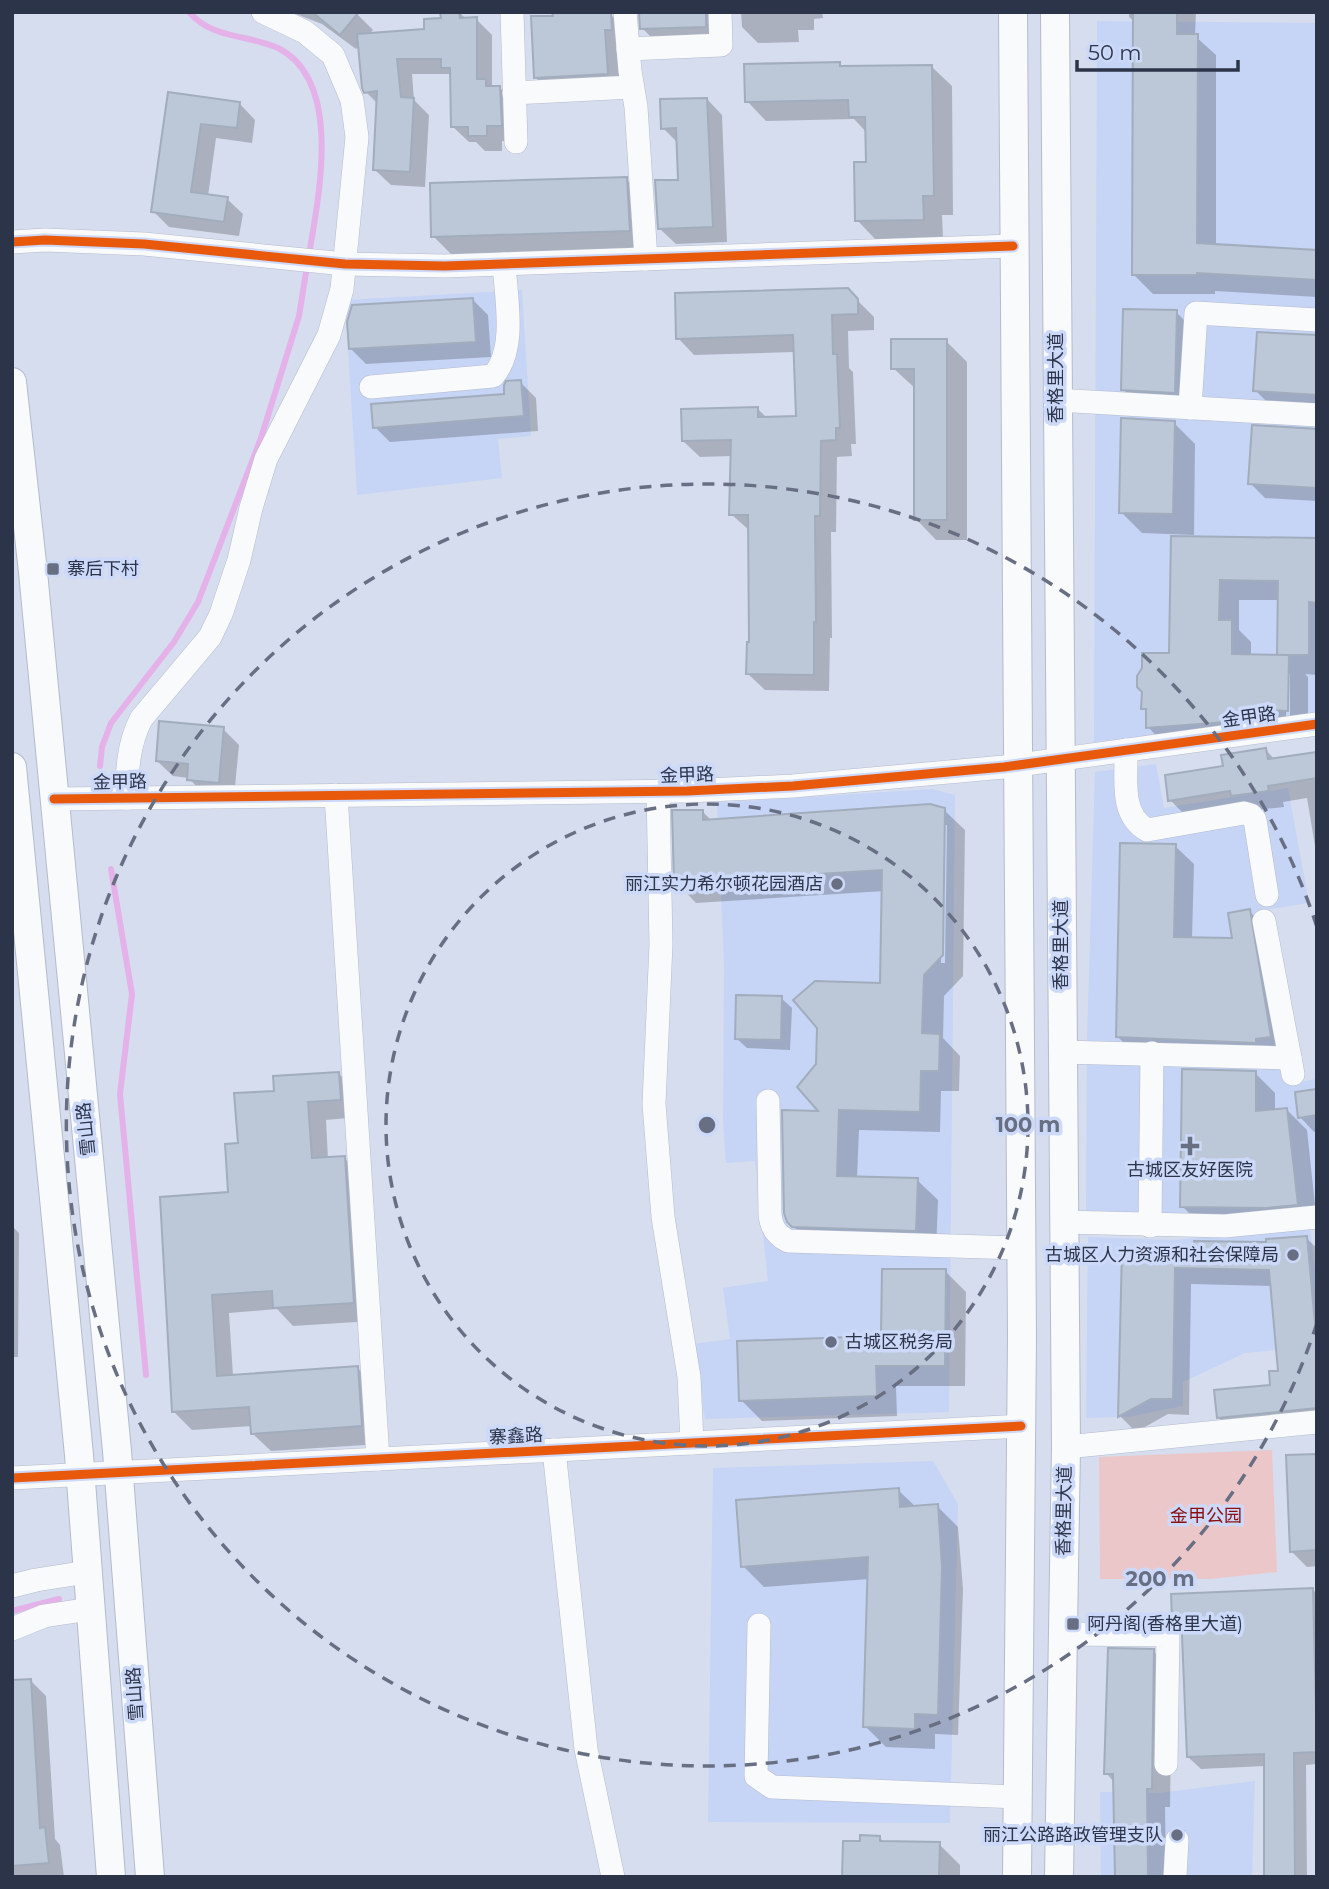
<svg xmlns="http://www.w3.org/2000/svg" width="1329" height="1889" font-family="Montserrat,'Noto Sans SC',sans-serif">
<rect width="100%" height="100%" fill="#d6ddee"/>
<g fill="#c6d4f6">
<polygon points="1097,21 1317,23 1317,713 1274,721 1094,742"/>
<polygon points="522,290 531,436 498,439 502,478 357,495 345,300"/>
<polygon points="1156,764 1164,808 1288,788 1309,903 1257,911 1284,1051 1288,1084 1317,1079 1317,1207 1244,1215 1086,1212 1087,1041 1095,772"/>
<polygon points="932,789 955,795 949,1412 705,1419 694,1344 730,1339 723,1288 768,1281 755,1161 726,1163 723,1122 724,965 717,803"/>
<polygon points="1310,1228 1317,1286 1317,1346 1245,1353 1183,1382 1183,1406 1128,1417 1086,1418 1088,1237 1174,1240"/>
<polygon points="933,1461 958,1504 950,1823 708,1822 713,1468"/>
<polygon points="1255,1781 1252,1877 1101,1877 1100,1792 1158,1793"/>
</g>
<polygon fill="#ecc7c9" points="1272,1450 1277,1572 1210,1579 1100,1579 1099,1457"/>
<g fill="#0003" fill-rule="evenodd">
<polygon points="291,12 355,12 373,30 368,35 426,31 459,12 466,19 476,19 492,35 492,88 500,88 515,103 516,141 502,141 502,151 485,151 476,142 469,142 453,127 452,77 449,74 412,74 414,100 429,115 425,187 391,185 375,170 379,105 366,92 360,45 356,49 322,24"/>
<polygon points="554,12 580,12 584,16 610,14 626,30 623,89 551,93 535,77"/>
<polygon points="641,12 721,12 722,48 663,49 642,28"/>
<polygon points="741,12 822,12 823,18 814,19 814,30 798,30 799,42 758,43 742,27"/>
<polygon points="1129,12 1196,12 1195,36 1216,55 1216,246 1317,252 1317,297 1215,291 1215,294 1153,294 1134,275 1135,22 1129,17"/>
<polygon points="839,64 843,68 932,67 952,86 953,215 942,215 943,239 876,240 857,220 867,164 867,133 854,119 766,121 747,101"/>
<polygon points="169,94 240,104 255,120 252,143 216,138 208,196 227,199 243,214 239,236 169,227 153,211"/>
<polygon points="707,99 722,115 727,242 676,244 660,229 679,181 678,143 663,128"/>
<polygon points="626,179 647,200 650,251 454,257 433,236"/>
<polygon points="847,290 874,317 874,330 848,331 849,368 853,372 856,444 851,444 852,456 837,457 836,532 831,532 832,638 830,638 829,691 765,690 748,674 751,644 750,531 731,514 732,456 700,457 683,441 757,408 767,418 797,417 795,352 694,355 678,338"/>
<polygon points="473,300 488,315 491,357 366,364 351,349"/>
<polygon points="1176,312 1197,333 1196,413 1144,410 1123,389"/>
<polygon points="1317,337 1317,412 1274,409 1255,390"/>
<polygon points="946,341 967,362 967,540 936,540 916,519 916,389 893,368"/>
<polygon points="520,382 536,398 538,431 390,442 375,427 506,395"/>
<polygon points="1174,423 1195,444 1194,535 1142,533 1121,512"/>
<polygon points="1317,431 1317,501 1265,498 1250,483"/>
<path d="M1172 538 1317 540V675L1305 674 1308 677V730L1168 748 1148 727V713L1143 708 1171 655ZM1239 600H1279L1281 657 1251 656V642L1239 630ZM1287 674H1290V720H1286Z"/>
<polygon points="223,729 239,745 234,797 204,795 189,778 173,776 157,761"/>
<polygon points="1266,750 1275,760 1317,754 1317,858 1307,798 1283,802 1284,807 1187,817 1170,800 1225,768"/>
<path d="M944 810 965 830 963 976 944 996 943 1038 960 1056 959 1091H941L940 1132 859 1130 857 1178 917 1180 938 1200 936 1251 814 1247 787 1220 822 1113 882 985 884 891 696 903 676 882 702 811 712 821ZM943 825H947L945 963H941Z"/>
<polygon points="1175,846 1194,864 1192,939 1234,940 1249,911 1267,929 1289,1055 1136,1055 1118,1037"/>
<polygon points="781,998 792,1008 790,1050 747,1048 736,1038"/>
<polygon points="1255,1073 1275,1093 1275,1111 1287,1110 1307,1130 1317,1224 1202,1226 1182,1206"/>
<polygon points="339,1074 357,1092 359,1117 326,1120 328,1159 344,1158 363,1176 372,1321 293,1326 277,1309 229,1313 233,1376 357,1368 376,1386 380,1444 271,1451 252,1433 252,1426 192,1430 174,1412 162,1237 230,1194 239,1145 275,1092"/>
<polygon points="1317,1091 1317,1131 1314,1132 1300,1117"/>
<polygon points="12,1226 19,1233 18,1357 13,1357 13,1412"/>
<polygon points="1306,1238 1317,1248 1317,1425 1234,1433 1218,1417 1272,1387 1280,1372 1272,1286 1191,1284 1189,1415 1168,1414 1136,1432 1120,1416 1123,1252 1195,1254"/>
<polygon points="945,1271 966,1292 965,1386 896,1386 897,1416 762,1421 741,1400 883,1338"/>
<polygon points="1317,1456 1317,1566 1307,1567 1291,1551"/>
<polygon points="898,1490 917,1508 937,1506 958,1527 963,1589 958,1735 935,1734 935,1749 886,1747 865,1726 869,1579 764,1587 743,1566"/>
<polygon points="1313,1590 1317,1594 1317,1764 1306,1765 1307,1877 1266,1877 1265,1766 1201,1769 1188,1757 1183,1631 1174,1621"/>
<polygon points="1120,1618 1156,1619 1177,1640 1141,1641"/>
<polygon points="1153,1651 1172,1669 1170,1807 1165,1807 1166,1877 1117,1877 1115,1783 1106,1773"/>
<polygon points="30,1680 46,1696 55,1839 60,1845 64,1877 12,1877 12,1682"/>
<polygon points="879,1837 885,1843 939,1844 960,1865 960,1877 844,1877 861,1843"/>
</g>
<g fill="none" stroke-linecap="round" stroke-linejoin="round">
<g stroke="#e4b2e9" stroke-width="6">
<path d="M189 12C213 40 248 34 278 48 344 81 318 199 309 255"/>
<polyline points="100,766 102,747 111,723 174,642 198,602 261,438 299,316 307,266"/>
<polyline points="111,869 132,994 120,1094 146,1375"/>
<polyline points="12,1611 59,1599"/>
</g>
</g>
<g fill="#bcc8d8" stroke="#a1adbc" stroke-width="2">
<polygon points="312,12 359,12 340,35"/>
<polygon points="440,12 459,12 460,18 477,17 477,79 486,79 486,86 500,86 502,126 487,126 487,136 468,136 468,127 451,127 450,68 441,68 441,59 397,59 401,97 414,98 410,172 373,170 377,91 364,93 362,88 357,34 424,29 424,19 441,18"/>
<polygon points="552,12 611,13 612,30 605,30 608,74 534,78 531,16 553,16"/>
<polygon points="639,12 706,12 706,27 640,29"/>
<polygon points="1133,12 1177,12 1177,34 1198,34 1197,243 1317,250 1317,280 1197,273 1197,275 1132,275"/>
<polygon points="840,62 840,66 932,65 934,196 923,196 924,220 855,221 854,162 866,162 865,117 849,117 848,100 745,102 744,64"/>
<polygon points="168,92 240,102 237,128 201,124 191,192 228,197 224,222 151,212"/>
<polygon points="707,98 713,227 658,229 655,180 678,180 676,128 661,129 660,99"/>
<polygon points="627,177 630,231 431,237 430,183"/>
<polygon points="848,288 858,299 858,314 832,315 833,354 837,354 840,428 836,428 836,440 821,441 820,516 815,516 816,622 814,622 814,675 746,674 747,642 749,642 748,515 729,515 731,440 682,441 681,409 758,407 758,417 796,416 793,335 676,339 675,293"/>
<polygon points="473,298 476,342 349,349 347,322 352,305"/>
<polygon points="1123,309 1177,310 1175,393 1121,390"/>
<polygon points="1257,332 1317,335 1317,395 1253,391"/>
<polygon points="891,339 947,339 947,520 914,520 914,369 891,369"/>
<polygon points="521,380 524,416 373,428 371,404 504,394 504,385 506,381"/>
<polygon points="1121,418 1175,421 1173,514 1119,513"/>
<polygon points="1252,425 1317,429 1317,488 1248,484"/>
<polygon points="1171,536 1317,538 1317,603 1309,602 1309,655 1277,655 1278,581 1220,580 1219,620 1232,620 1232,654 1289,655 1288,711 1266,710 1266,717 1239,721 1146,728 1146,709 1141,709 1142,692 1137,687 1137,676 1142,668 1142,653 1169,653"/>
<polygon points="159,721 224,727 219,783 187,780 188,764 156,761"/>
<polygon points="1266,748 1268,759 1317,752 1317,778 1268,786 1269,791 1231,796 1230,791 1168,801 1165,775 1223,766 1221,755"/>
<polygon points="930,804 945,808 943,955 924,975 922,1033 940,1034 939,1071 921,1071 920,1112 839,1110 837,1176 918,1178 916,1231 792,1227 787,1222 784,1213 782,1110 818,1111 797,1087 816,1064 817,1028 793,1000 815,981 880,983 882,870 674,883 672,810 703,810 703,820"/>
<polygon points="1120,843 1176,844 1174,937 1232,938 1228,913 1250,909 1271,1037 1256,1039 1256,1043 1116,1037"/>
<polygon points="736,995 782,996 781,1040 735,1039"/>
<polygon points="1182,1069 1256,1071 1256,1111 1287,1108 1298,1205 1266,1208 1180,1207"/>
<polygon points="339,1072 341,1100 308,1102 312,1158 345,1156 354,1303 273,1308 272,1291 212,1295 217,1376 358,1366 362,1426 251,1434 249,1407 172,1412 160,1197 228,1192 225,1144 238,1143 234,1093 274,1091 273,1076"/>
<polygon points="1317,1089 1317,1115 1298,1118 1295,1092"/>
<polygon points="1307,1236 1317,1346 1317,1408 1217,1418 1214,1390 1270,1385 1269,1371 1278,1371 1269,1270 1175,1268 1173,1399 1151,1399 1118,1417 1122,1250 1194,1252 1194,1241 1266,1242 1266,1239"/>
<polygon points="882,1269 946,1269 945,1366 876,1366 877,1396 739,1401 737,1341 881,1336"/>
<polygon points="1317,1454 1317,1550 1290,1552 1286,1455"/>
<polygon points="899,1488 900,1507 938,1504 942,1567 938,1715 915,1714 915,1729 863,1727 868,1557 741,1567 736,1500"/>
<polygon points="1313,1588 1317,1752 1294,1753 1295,1877 1264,1877 1264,1754 1187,1757 1182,1635 1181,1625 1172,1622 1171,1594"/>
<polygon points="1108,1648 1154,1649 1152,1789 1147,1789 1148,1877 1115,1877 1113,1774 1104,1774"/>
<polygon points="31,1679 40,1828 45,1827 49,1863 12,1866 12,1680"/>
<polygon points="860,1835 880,1836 880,1841 940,1842 939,1877 842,1877 843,1841 860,1841"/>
</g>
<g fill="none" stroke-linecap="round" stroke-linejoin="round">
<g stroke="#b4bbcc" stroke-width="24">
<g id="minor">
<polyline points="512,12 516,142"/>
<polyline points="625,12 630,71 636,107 646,259"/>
<polyline points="628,49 721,45 720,12"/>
<polyline points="514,93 632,87"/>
<polyline points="12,242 45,240 144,244 345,264 445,266 1013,246"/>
<path d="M371 387 493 376C517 349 506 298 504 264"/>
<polyline points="1056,400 1317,415"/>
<polyline points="1190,408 1196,313 1317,320"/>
<path d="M1126 750C1127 777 1119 814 1147 830L1244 813 1251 815 1255 820 1267 895"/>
<polyline points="658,791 661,944 654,1104 663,1217 689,1377 692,1443"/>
<polyline points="336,795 378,1459"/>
<path d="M127 798C127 770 128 745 141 719L210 637 221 614 239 560 251 508 266 459 329 335 342 289 357 137 352 100 333 55 305 32 263 12"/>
<polyline points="54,799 687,791 793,786 1004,767 1317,724"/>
<polyline points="1264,921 1293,1074"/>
<polyline points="1061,1052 1290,1058"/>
<path d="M768 1101 770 1214C771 1227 776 1235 788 1241L1021 1248"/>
<polyline points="1063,1222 1225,1226 1317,1217"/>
<polyline points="1150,1226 1152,1053"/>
<polyline points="1066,1447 1317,1422"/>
<polyline points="554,1450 586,1749 613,1877"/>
<polyline points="12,1478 1021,1426"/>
<polyline points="12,1586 36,1580 87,1572"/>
<polyline points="759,1625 756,1776 772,1787 1018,1797"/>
<polyline points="12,1629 44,1616 90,1609"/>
<polyline points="1061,1634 1168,1635 1166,1764"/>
<polyline points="1175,1877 1177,1840"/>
</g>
</g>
<g stroke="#b4bbcc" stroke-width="30">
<g id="major">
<polyline points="1013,12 1022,1337 1017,1877"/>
<polyline points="1055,12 1066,1447 1059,1877"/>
<polyline points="12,382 33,572 117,1451 150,1877"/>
<polyline points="12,767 79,1455 111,1877"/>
</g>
</g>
<use href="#minor" stroke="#f9fafc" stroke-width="23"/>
<use href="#major" stroke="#f9fafc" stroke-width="28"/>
<g stroke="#ccd9f9" stroke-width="13">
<g id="cycleway">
<polyline points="12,242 45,240 144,244 345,264 445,266 1013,246"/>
<polyline points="54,799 687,791 793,786 1004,767 1317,724"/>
<polyline points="12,1478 1021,1426"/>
</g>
</g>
<use href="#cycleway" stroke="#e8590c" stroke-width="9"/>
</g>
<g fill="none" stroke="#686f83" stroke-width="3.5" stroke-dasharray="12 9">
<circle cx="707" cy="1125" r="321"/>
<path d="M1317 1323A641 641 0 1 1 1317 927"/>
</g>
<g fill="#686f83" stroke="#ccd9f9" stroke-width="2.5">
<rect x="46" y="562" width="14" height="14" rx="3.5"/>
<circle cx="837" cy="884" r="7"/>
<path d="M1186.5 1135.5h7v7h7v7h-7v7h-7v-7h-7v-7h7z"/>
<circle cx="1293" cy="1255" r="7"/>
<circle cx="831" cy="1342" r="7"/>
<rect x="1066" y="1617" width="14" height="14" rx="3.5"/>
<circle cx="1177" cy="1835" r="7"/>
</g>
<g text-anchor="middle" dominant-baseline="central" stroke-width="7" stroke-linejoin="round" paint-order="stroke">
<g font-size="18" fill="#2c344a" stroke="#ccd9f9">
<text transform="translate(1056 378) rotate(-90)">香格里大道</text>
<text transform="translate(1249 717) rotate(-8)">金甲路</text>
<text transform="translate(687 775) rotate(-2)">金甲路</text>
<text transform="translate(120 782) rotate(-1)">金甲路</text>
<text transform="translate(1061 945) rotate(-90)">香格里大道</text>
<text transform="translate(86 1129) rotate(-96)">雪山路</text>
<text transform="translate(516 1436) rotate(-3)">寨鑫路</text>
<text transform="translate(1064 1511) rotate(-89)">香格里大道</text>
<text transform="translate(135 1694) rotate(-94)">雪山路</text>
</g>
<g font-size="18" fill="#2c344a" stroke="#ccd9f9" text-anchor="start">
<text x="67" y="569">寨后下村</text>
<text x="823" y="884" text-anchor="end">丽江实力希尔顿花园酒店</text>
<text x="1190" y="1170" text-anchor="middle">古城区友好医院</text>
<text x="1279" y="1255" text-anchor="end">古城区人力资源和社会保障局</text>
<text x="845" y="1342">古城区税务局</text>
<text x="1087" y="1624">阿丹阁(香格里大道)</text>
<text x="1163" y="1835" text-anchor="end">丽江公路路政管理支队</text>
</g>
<g font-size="18" fill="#8b0e0e" stroke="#ccd9f9">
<text x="1206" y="1516">金甲公园</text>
</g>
</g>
<circle cx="707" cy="1125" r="10" fill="#686f83" stroke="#ccd9f9" stroke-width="3.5"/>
<g font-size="21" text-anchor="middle" font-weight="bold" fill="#686f83" stroke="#ccd9f9" stroke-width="7" stroke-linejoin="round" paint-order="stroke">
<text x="1028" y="1132">100 m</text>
<text x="1160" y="1586">200 m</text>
</g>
<rect width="1329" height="1889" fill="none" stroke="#2c344a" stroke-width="28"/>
<path d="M1077 60v10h161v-10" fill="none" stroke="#2c344a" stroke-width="3.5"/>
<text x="1088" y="60" font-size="21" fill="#2c344a" stroke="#ccd9f9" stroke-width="5" paint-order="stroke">50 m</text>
</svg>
